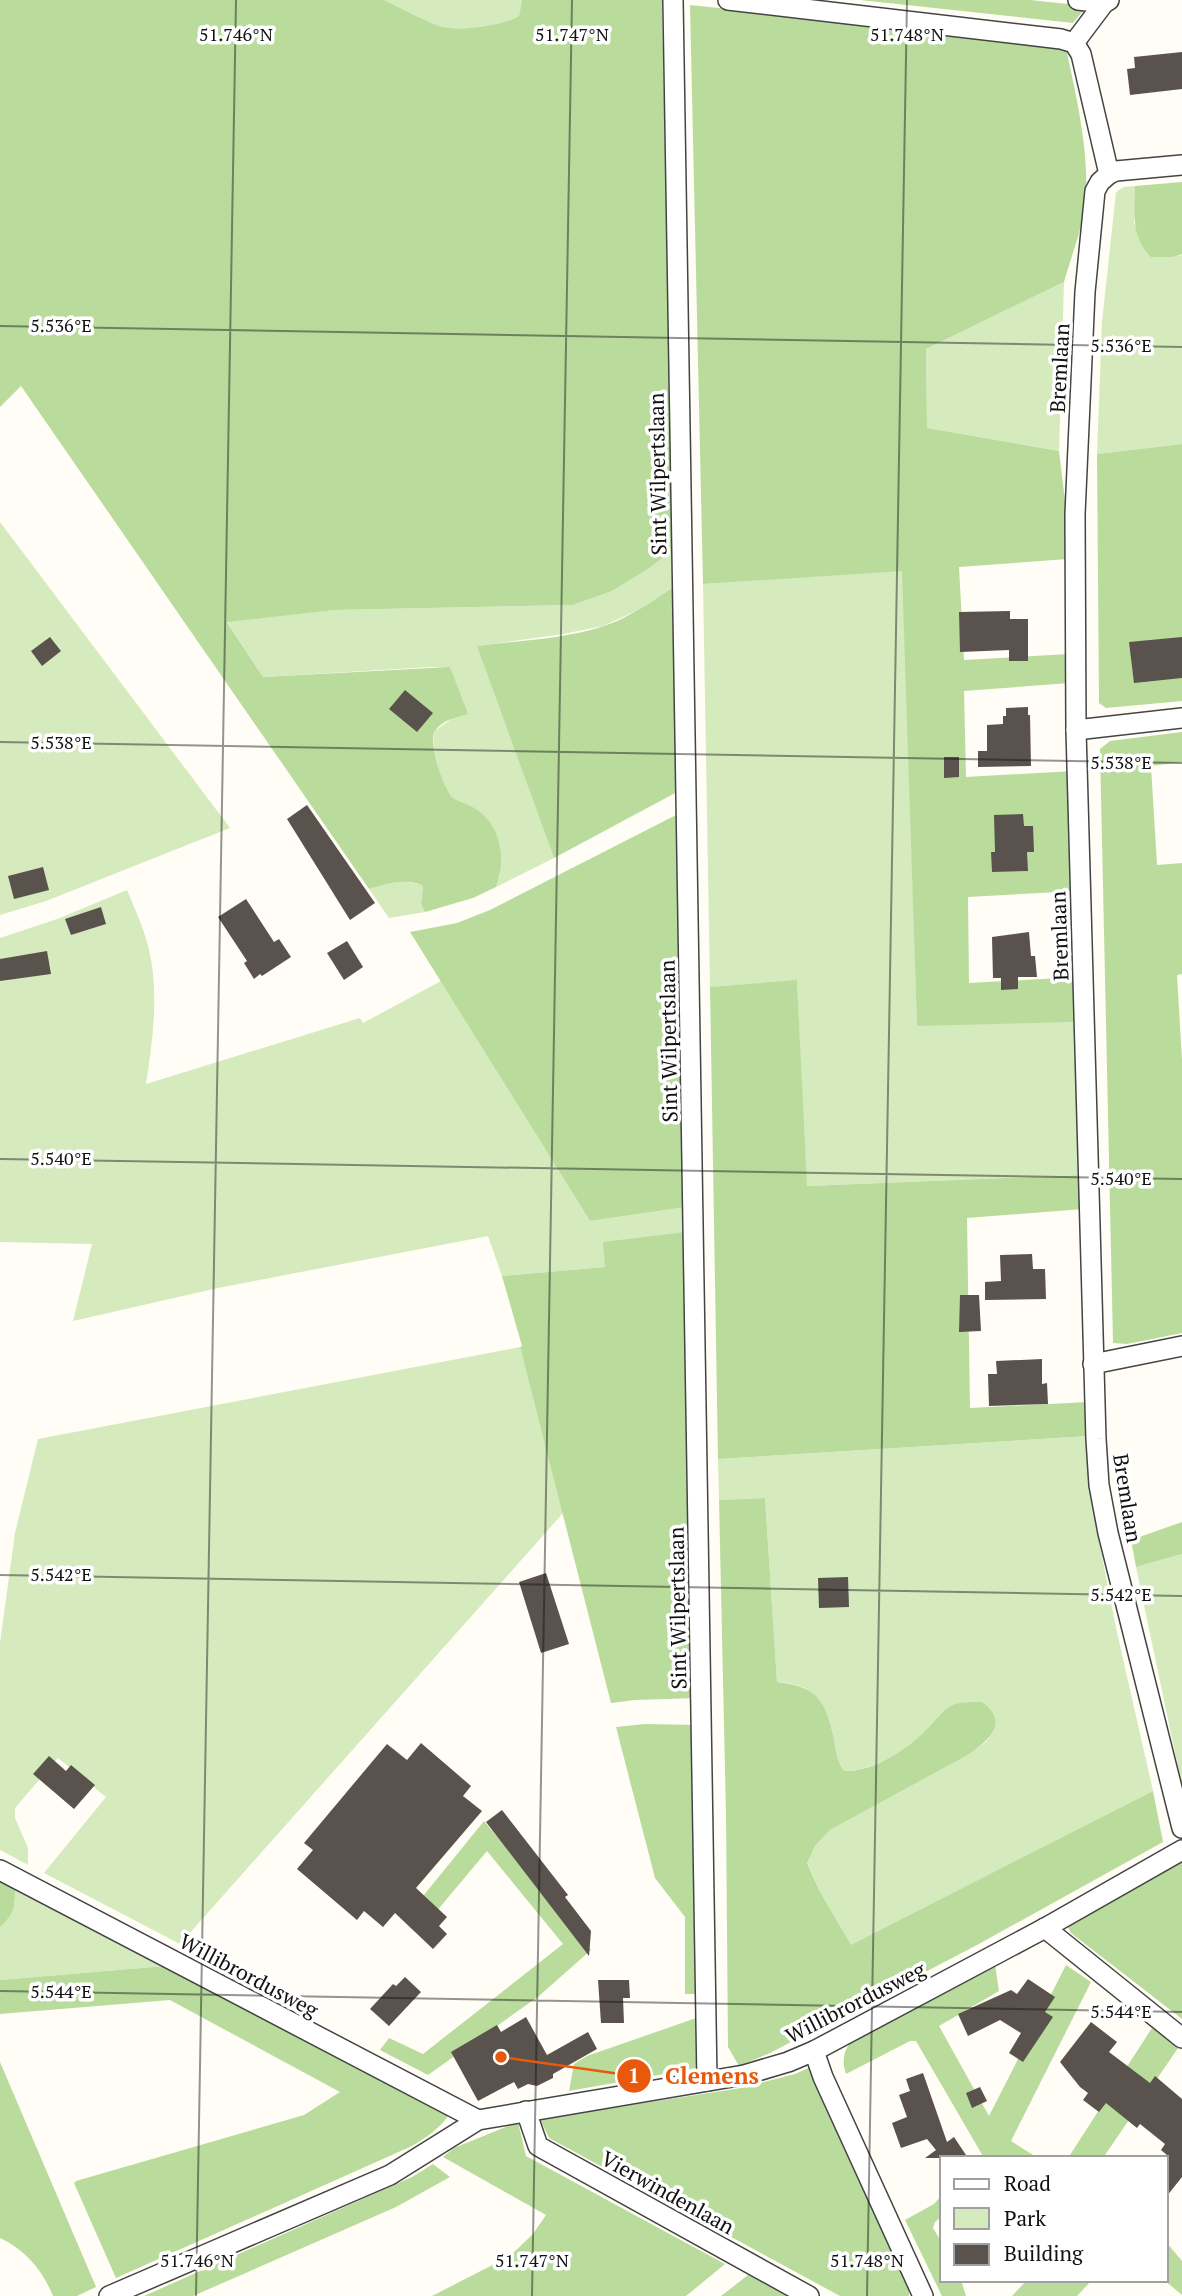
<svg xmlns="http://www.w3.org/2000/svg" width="1182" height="2296" font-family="'PT Serif',serif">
<rect width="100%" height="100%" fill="#fffdf5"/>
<g fill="#d5ebbd">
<path d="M384 0H522L519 16C502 26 457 32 439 26 420 19 402 8 384 0Z"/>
<polygon points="1135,186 1134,224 1179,256 1182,254 1182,444 1097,454 1102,322 1116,192 1124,187"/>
<polygon points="1064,282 1059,451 927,428 926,349"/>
<polygon points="0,522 230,828 46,901 0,915"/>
<path d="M673 550 674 587 638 610 603 626 563 634 478 646 554 858 496 887 500 875 472 806C464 804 457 802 451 796 442 786 430 744 435 731L451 719V668L432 667 263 677 227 621 335 610 573 605 612 591 648 569Z"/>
<polygon points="903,570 917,1025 1079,1022 1083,1175 806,1186 797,981 710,987 703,584"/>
<polygon points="400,881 420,884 423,887 421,904 425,912 389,918 369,889 386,883"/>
<path d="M127 890C134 907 142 924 147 942 160 988 153 1038 146 1084L360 1018 363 1023 441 981 590 1221 686 1207V1232L605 1267 502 1276 488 1236 218 1288 73 1321 92 1244 0 1242V938L60 918Z"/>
<polygon points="520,1347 563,1513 180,1944 44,1873 106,1797 58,1758 15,1808 15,1818 28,1848 28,1865 0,1850 0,1643 15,1533 38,1439"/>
<path d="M1089 1436 1090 1495 1116 1628 1153 1791 851 1946 820 1892 807 1862 815 1846 830 1830 966 1756 986 1742 993 1731 971 1702C965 1703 956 1703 950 1707 939 1713 932 1726 922 1734 902 1752 873 1771 844 1771 837 1761 836 1751 834 1739 827 1704 815 1683 777 1682L765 1498 719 1500 718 1459Z"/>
<polygon points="1182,1554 1182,1786 1136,1567"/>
<path d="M15 1889 165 1966 0 1980V1927C14 1914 15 1908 15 1889Z"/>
</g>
<g fill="#b9dc9c">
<path d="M0 0H384C402 8 420 19 439 26 457 32 502 26 519 16L522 0H662L673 550 648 569 612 591 573 605 335 610 227 622 263 677 450 667 468 714C457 717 442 720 435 731 428 741 443 788 452 797 458 802 465 803 471 806 501 822 507 858 496 887L473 898 425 912 421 904 423 887 420 884C402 879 387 883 369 889L21 386 0 407Z"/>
<polygon points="860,0 1030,0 1087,6 1073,23"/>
<path d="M690 5 1065 44C1075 90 1091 157 1085 204 1082 230 1071 257 1064 282L926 349 927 428 1059 451 1068 525V559L959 567 964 660 1069 654 1070 683 964 691 966 777 1074 771 1077 891 968 897 969 983 1078 977 1079 1022 917 1026 902 571 703 584Z"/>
<path d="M1182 182V254L1172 257H1151C1131 238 1134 212 1135 186Z"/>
<polygon points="1182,444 1182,701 1106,708 1099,703 1097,454"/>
<path d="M674 587 677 792 554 858 477 646C523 640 575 639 617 621 637 612 655 599 674 587Z"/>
<polygon points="1182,732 1182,762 1151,766 1157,865 1182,863 1182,974 1177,975 1182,1060 1182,1333 1127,1344 1113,1343 1100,749 1110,741"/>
<polygon points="678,814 686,1207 590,1221 410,932 457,923 490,910"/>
<polygon points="797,980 807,1186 1083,1175 1083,1209 967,1218 970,1408 1088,1402 1089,1436 718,1459 710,987"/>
<polygon points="686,1232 697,1698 635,1700 611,1703 520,1347 522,1346 502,1276 605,1267 603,1242"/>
<path d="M765 1498 777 1682C817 1686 826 1701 834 1739 836 1751 837 1761 844 1771 872 1772 902 1752 922 1734 931 1726 939 1714 949 1707 958 1701 972 1702 982 1702 1011 1723 987 1742 966 1756L830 1830 815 1846 807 1863 820 1892 851 1945 1153 1791 1163 1842 977 1945 770 2053 739 2066 728 2047 726 1814 719 1500Z"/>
<polygon points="1182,1522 1182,1554 1136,1567 1131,1540"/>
<polygon points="645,1724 698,1725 702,1994 685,1994 685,1917 655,1878 616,1727"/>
<polygon points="484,1821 591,1950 539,1996 428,2075 380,2050 389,2038 423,2054 563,1944 487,1851 430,1919 415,1906"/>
<polygon points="1182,1859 1182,2019 1071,1933 1067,1925"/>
<path d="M0 1881 15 1889C15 1908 14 1914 0 1927Z"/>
<path d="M995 1965 999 1991 939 2026 989 2116 1066 1965 1091 1982 1011 2141 1038 2158H984L916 2041H910L846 2074C842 2062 843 2053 850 2043Z"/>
<path d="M165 1966 449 2115C439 2129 427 2137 412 2146L116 2278 74 2183 76 2181 304 2115 340 2092 170 2000 0 2014V1980Z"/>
<polygon points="702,2016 703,2067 569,2091 574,2064 587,2056"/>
<polygon points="1152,2028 1178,2048 1103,2158 1068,2158"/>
<path d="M0 2062 96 2287 77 2296H53C43 2271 25 2249 0 2238Z"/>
<polygon points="813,2066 875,2213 909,2288 909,2296 840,2296 549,2138 540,2119 741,2088 795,2074"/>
<polygon points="518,2122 526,2156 725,2264 686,2296 432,2296 510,2256 533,2234 546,2215 443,2157 454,2148"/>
<polygon points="433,2164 450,2177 396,2207 193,2296 144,2296 412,2177"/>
<polygon points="942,2195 942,2216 935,2222 933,2228 942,2243 942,2280 961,2280 966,2296 942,2296 905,2220 934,2204"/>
<polygon points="1166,2242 1182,2261 1182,2295 1164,2280 1166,2280"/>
<polygon points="748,2275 787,2296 721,2296"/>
<polygon points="1027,2280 1092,2280 1077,2296 1012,2296"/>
</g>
<g fill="#5a524d">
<polygon points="1182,52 1182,89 1130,95 1127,69 1135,68 1134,57"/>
<polygon points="1010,611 1010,619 1028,619 1028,661 1009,661 1009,650 960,652 959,612"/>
<polygon points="50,637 61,651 42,666 31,651"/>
<polygon points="1182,637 1182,678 1134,683 1129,642"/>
<polygon points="405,690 433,713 417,732 389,709"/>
<polygon points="1028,707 1028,715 1030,715 1031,766 978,767 978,751 987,751 987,725 1003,724 1003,716 1006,716 1006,708"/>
<polygon points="944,757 959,757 959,777 944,778"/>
<polygon points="307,805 375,903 350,920 287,819"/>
<polygon points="1023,814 1024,826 1033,826 1034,852 1027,852 1028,871 992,872 991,852 995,852 994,815"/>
<polygon points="43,867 49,890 14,899 8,876"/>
<polygon points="246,899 274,942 279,939 291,957 262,976 260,974 254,979 244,963 247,961 218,917"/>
<polygon points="101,907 106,924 71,935 65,919"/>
<polygon points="1029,932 1031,956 1035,956 1037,977 1018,977 1018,989 1001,990 1001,978 993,978 992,937"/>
<polygon points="347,941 363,967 344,980 327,953"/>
<polygon points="47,951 51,974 0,981 0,959"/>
<polygon points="1032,1254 1033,1269 1045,1269 1046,1299 985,1300 985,1282 1001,1281 1000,1255"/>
<polygon points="960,1295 979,1295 981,1331 959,1332"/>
<polygon points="1042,1359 1042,1384 1047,1383 1048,1404 989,1406 988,1374 997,1374 996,1361"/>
<polygon points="546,1573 569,1644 541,1653 519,1582"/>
<polygon points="848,1577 849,1607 819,1608 818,1578"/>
<polygon points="421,1743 471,1786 463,1796 482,1811 416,1888 447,1917 439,1926 447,1934 433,1949 395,1913 383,1927 364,1911 357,1920 297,1869 313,1850 304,1843 387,1744 407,1760"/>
<polygon points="49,1756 66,1771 71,1765 95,1785 74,1809 33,1774"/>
<polygon points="502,1810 568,1895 565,1897 591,1931 589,1956 486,1822"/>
<polygon points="405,1977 421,1992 389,2026 370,2009 393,1984 396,1986"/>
<polygon points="1028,1979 1055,1997 1045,2012 1053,2017 1023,2062 1009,2053 1021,2033 1000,2020 968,2036 958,2014 1011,1990 1017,1994"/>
<polygon points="598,1980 629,1980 630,1998 623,1998 624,2023 601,2023"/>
<polygon points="526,2017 547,2055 588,2032 597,2049 553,2074 553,2078 537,2086 528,2084 518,2089 514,2082 478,2101 451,2052 497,2025 501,2032"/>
<polygon points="1091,2022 1117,2042 1109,2052 1150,2083 1155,2076 1182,2099 1182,2177 1166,2197 1167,2155 1161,2150 1165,2144 1140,2124 1137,2128 1106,2103 1099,2112 1083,2100 1088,2093 1080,2087 1060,2062"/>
<polygon points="923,2073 947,2142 954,2137 968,2158 925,2158 936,2150 927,2139 901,2148 892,2123 907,2117 899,2095 910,2091 906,2079"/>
<polygon points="980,2087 987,2101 972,2108 966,2093"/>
</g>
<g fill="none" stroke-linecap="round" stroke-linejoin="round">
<g stroke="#444" stroke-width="22">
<g id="minor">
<polyline points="673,0 707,2081"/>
<polyline points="728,0 1061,39 1074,43 1081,54 1109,174 1100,182 1095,191 1085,292 1075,514 1076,730 1096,1439 1099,1485 1108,1533 1182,1828"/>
<polyline points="1078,0 1104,3 1109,0"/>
<polyline points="1074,43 1104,3"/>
<polyline points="1109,174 1116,171 1182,165"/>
<polyline points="1076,730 1182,718"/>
<polyline points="1093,1364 1182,1346"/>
<polyline points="0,1870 478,2120"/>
<polyline points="1045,1928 1182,2038"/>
<polyline points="814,2051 823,2077 923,2296"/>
<polyline points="526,2111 538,2146 809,2296"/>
<polyline points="109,2296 390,2175 478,2120 744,2075 788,2062 814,2051 1045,1928 1182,1850"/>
</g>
</g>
<use href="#minor" stroke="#fff" stroke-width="19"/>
</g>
<path fill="none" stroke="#111" stroke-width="2" stroke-opacity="0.45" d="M0 326 1182 347M0 742 1182 763M0 1159 1182 1179M0 1575 1182 1596M0 1991 1182 2012M196 2296 236 0M532 2296 572 0M867 2296 907 0"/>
<g text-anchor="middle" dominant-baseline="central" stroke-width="7" stroke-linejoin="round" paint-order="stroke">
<g font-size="21" fill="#111" stroke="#fff">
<text transform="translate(1059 368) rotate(-87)">Bremlaan</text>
<text transform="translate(657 474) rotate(-91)">Sint Wilpertslaan</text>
<text transform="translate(1059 936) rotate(-92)">Bremlaan</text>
<text transform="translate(668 1041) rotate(-91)">Sint Wilpertslaan</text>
<text transform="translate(1128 1498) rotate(81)">Bremlaan</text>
<text transform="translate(677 1608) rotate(-91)">Sint Wilpertslaan</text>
<text transform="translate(249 1975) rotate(28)">Willibrordusweg</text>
<text transform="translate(855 2002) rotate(-27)">Willibrordusweg</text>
<text transform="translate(668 2192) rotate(29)">Vierwindenlaan</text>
</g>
</g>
<g font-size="18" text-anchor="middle" fill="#111" stroke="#fff" stroke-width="7" stroke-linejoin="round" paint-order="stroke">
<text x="236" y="41">51.746°N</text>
<text x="572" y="41">51.747°N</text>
<text x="907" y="41">51.748°N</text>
<text x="61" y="332">5.536°E</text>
<text x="1121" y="352">5.536°E</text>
<text x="61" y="749">5.538°E</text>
<text x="1121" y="769">5.538°E</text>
<text x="61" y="1165">5.540°E</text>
<text x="1121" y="1185">5.540°E</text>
<text x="61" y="1581">5.542°E</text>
<text x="1121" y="1601">5.542°E</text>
<text x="61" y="1998">5.544°E</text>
<text x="1121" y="2018">5.544°E</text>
<text x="197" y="2267">51.746°N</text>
<text x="532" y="2267">51.747°N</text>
<text x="867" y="2267">51.748°N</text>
</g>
<path fill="none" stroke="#e8590c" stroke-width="2.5" d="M501 2057L634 2076"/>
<g fill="#e8590c" stroke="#fff" stroke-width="2.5">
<circle cx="501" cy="2057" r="7"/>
<circle cx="634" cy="2076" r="18"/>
</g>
<g font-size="21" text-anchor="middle" font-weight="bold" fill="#fff">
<text x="634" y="2083">1</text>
</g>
<g font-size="23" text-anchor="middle" font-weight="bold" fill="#e8590c" stroke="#fff" stroke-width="7" stroke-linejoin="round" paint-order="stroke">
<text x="712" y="2084">Clemens</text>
</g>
<rect x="940" y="2156" width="228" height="126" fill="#ffffff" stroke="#a0a0a0" stroke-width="2"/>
<rect x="954" y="2179" width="35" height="10" fill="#ffffff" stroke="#a0a0a0" stroke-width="2"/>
<text x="1004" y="2191" font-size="21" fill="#111111">Road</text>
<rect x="954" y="2208" width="35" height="21" fill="#d5ebbd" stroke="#a0a0a0" stroke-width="2"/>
<text x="1004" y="2226" font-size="21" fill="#111111">Park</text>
<rect x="954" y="2244" width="35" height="21" fill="#5a524d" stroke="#a0a0a0" stroke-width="2"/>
<text x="1004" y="2261" font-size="21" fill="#111111">Building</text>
</svg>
